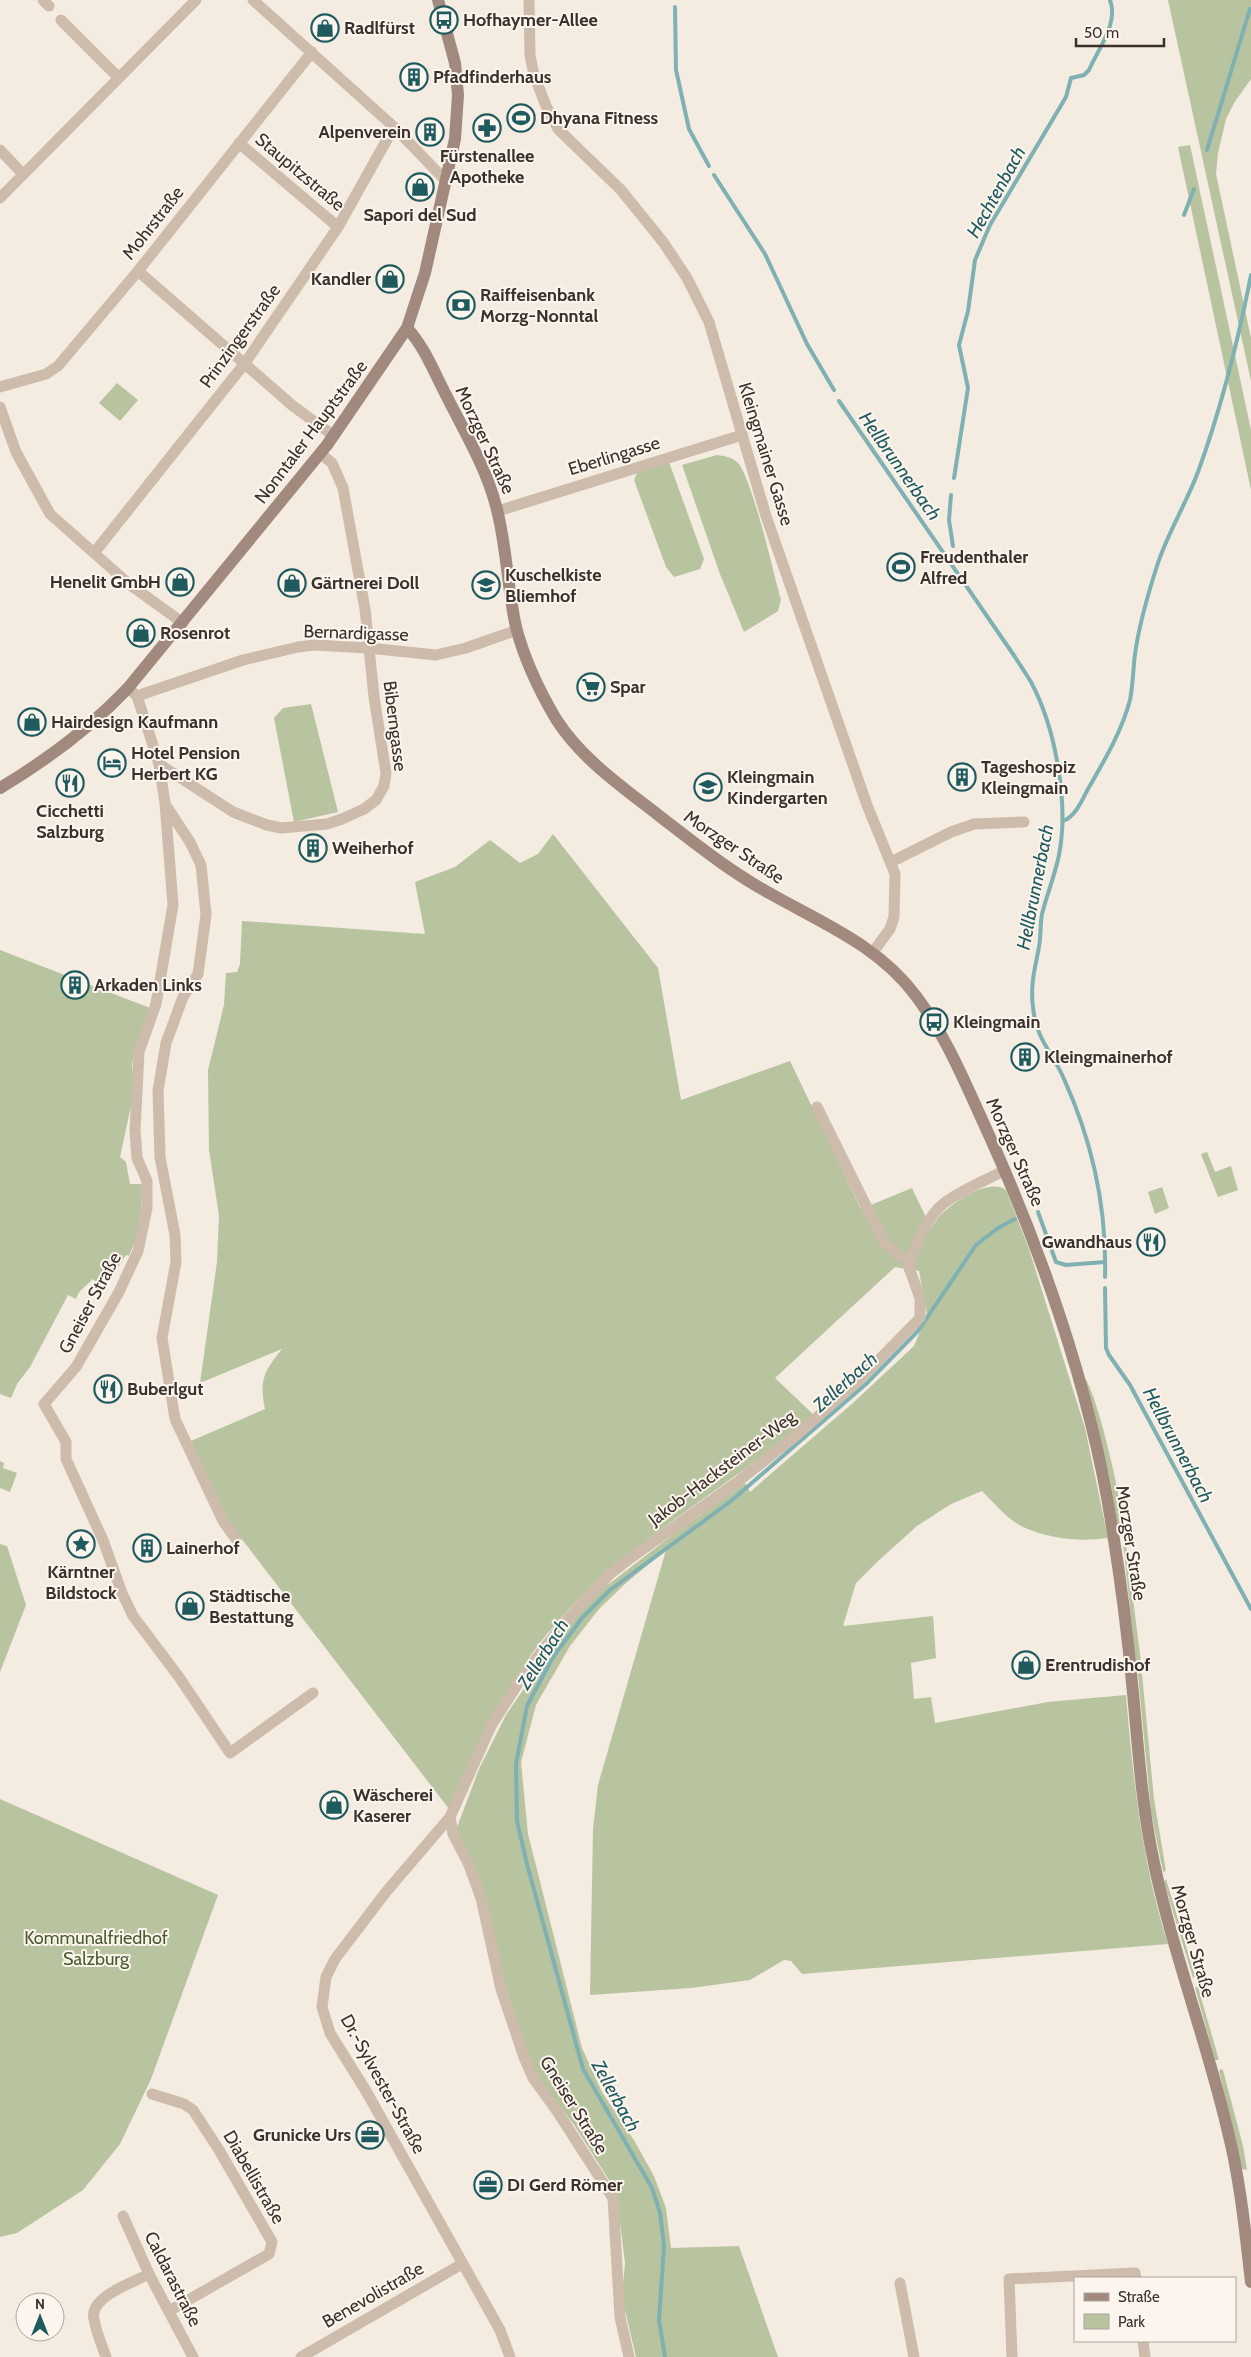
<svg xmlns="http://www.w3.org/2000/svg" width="1251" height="2357" font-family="Cabin,sans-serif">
<rect width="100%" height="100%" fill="#f4ebe1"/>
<g fill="#b8c4a0">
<polygon points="1168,0 1251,0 1251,79 1234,103 1226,119 1218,153 1216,174 1251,338 1251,381"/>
<polygon points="1190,145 1251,430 1251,490 1178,147"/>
<polygon points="117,383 138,400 120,421 99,403"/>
<path d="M717 455C725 456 732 457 738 463 752 478 774 575 781 600L778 611 744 632 720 574 682 465Z"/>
<polygon points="669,462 704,559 700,569 674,577 666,567 634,480 638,471"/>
<polygon points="311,704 338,812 294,822 274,718 283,708"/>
<path d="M553 834 658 968 681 1100 790 1061 861 1209 912 1188 931 1228C935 1222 940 1214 946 1210 959 1199 990 1178 1006 1190L1029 1249 1085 1428 1108 1538C1079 1542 1050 1539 1023 1527 1008 1520 994 1503 982 1491L951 1504 917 1526 878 1561 856 1583 843 1626 933 1616 936 1658 911 1663 914 1699 931 1697 935 1723 1048 1702 1126 1695C1133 1779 1142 1863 1168 1944L802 1974 791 1961 784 1960 750 1980 691 1988 590 1995 593 1829 598 1785 666 1550 626 1583 599 1609 570 1646 536 1705 521 1762 528 1834 582 2048 602 2092 635 2142 654 2176 666 2208 671 2248 739 2246 778 2357H636L624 2306 623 2286 625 2263 616 2191 574 2125 532 2069 456 1830 479 1769 506 1715 563 1632 596 1594 675 1533 745 1483 750 1492 854 1402 914 1346 927 1315 919 1271 895 1267 775 1378 814 1415C790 1434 766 1453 742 1471 673 1521 602 1567 547 1634 505 1685 480 1750 449 1809L228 1521 191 1441 265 1409C259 1380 264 1371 282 1349L200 1383 217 1262 219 1216 209 1150 208 1070 224 1005 226 973 237 972 240 964 242 921 425 934 415 882 455 867 490 840 520 863 538 854Z"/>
<polygon points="0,950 150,1008 134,1050 132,1067 135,1087 120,1157 126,1162 130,1184 143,1184 141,1211 138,1225 141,1226 129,1256 126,1255 103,1289 93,1279 79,1292 76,1299 68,1295 30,1367 17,1384 11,1398 0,1394"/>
<polygon points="1207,1152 1215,1172 1231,1166 1238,1190 1218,1197 1201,1154"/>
<polygon points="1162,1187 1169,1208 1155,1214 1148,1192"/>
<path d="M1084 1377C1098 1394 1125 1512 1124 1537L1119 1534 1110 1479Z"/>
<polygon points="0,1461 4,1463 3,1468 17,1473 10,1492 0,1488"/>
<polygon points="1123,1543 1126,1544 1141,1662 1138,1664 1136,1664"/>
<polygon points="0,1544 7,1546 26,1605 0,1672"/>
<polygon points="1140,1673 1142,1674 1154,1799 1166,1871 1163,1872 1151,1812 1138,1674"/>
<polygon points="0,1799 218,1895 151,2079 120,2144 83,2190 17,2233 0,2237"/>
<polygon points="1166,1879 1195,1976 1193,1978 1164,1882"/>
<polygon points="1195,1987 1198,1987 1219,2060 1215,2060"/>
<polygon points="1221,2069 1223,2070 1243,2146 1247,2170 1242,2169 1219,2071"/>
</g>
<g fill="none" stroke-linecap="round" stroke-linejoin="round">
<g stroke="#7fb0b2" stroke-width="4">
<polyline points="675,7 676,70 689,129 709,166"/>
<polyline points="1207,150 1250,9"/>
<polyline points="714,175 765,254 807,344 834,390"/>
<polyline points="1184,215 1194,189"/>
<path d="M839 401 1013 654C1019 663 1025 672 1031 682 1056 729 1069 804 1059 855 1055 875 1047 894 1042 914 1040 925 1041 936 1039 947 1035 968 1030 985 1033 1007 1036 1040 1052 1051 1064 1079 1093 1143 1107 1207 1105 1277"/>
<path d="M954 478 968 388 959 345 968 311 975 260 990 225 1066 97 1071 78 1084 75 1089 70C1098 49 1119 23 1110 0"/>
<polyline points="951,495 949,520 953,546"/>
<path d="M1063 821C1076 816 1082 800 1088 789 1104 761 1122 731 1130 700 1133 685 1133 670 1135 654 1139 625 1148 594 1157 566 1167 534 1186 504 1198 472 1221 409 1238 341 1251 275"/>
<polyline points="1038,1212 1056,1262 1066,1265 1105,1262"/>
<polyline points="1105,1288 1106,1348 1109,1355 1130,1385 1251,1609"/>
<polyline points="665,2357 659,2320 664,2246 660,2213 652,2188 583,2069 527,1864 517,1821 516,1764 527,1706 553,1657 582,1618 610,1590 731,1501 866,1384 918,1331 976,1245 998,1228 1015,1219"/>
</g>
<g stroke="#cdbbac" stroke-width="11">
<polyline points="43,0 49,6"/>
<polyline points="253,0 394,127 446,181"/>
<polyline points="529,0 530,55 534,75 546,106 558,129 621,190 663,242 687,278 709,322 766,516 867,805 895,874 894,917 890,929 873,952"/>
<polyline points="61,20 118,77"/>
<polyline points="239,143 338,227"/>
<polyline points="0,150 23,174"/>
<polyline points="0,198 196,0"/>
<polyline points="138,271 293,406 334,436"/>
<polyline points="0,387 46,374 58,366 138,271 312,52"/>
<polyline points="0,407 16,452 50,514 129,584 183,623"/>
<polyline points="498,511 742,435"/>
<polyline points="94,553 245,363 338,227 394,127"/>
<polyline points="128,688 137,696 159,764 165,803 173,905 156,1004 139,1052 135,1130 137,1158 147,1181 147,1208 138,1251 119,1292 76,1367 44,1404 66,1442 66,1459 103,1540 122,1593 133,1616 179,1677 230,1753 313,1693"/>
<polyline points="137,696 243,660 298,647 315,645 368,648 436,655 466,648 517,630"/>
<polyline points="159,764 233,812 267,825 281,828 327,824 342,819 364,809 376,800 384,786 386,773 374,697 365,609 343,488 332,463 321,454"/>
<polyline points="167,807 190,842 201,865 206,915 198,974 183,997 166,1043 158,1091 160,1157 175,1235 176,1262 162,1338 175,1419 223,1521 236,1539"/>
<polyline points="891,862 951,832 974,824 1024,822"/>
<polyline points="817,1107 885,1244 909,1263"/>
<polyline points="450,1817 453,1834 469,1865 481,1898 501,1989 524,2057 533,2078 557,2111 613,2198 620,2317 629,2357"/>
<polyline points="152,2094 184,2104 193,2110 219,2150 272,2242 269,2254 169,2311"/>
<polyline points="123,2216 149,2274 193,2357"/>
<polyline points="900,2283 914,2357"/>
<polyline points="1143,2341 1145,2357"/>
<path d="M106 2357C102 2345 96 2332 94 2319 89 2297 132 2283 149 2274"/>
<polyline points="301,2357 462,2264"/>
<path d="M510 2357 500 2330 366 2091 330 2033 322 2007 326 1977 335 1959 386 1892 450 1817 491 1726 522 1677 564 1623 610 1574 632 1557 736 1483 798 1434 858 1381 920 1318V1298L908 1265C916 1245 926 1218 943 1204 961 1190 985 1181 1005 1170"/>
<polyline points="1012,2357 1009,2279 1135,2273 1136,2278"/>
</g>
<g stroke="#a18a7d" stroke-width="12">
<path d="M407 328C424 346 434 372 446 395 464 431 486 467 496 506 507 546 507 587 516 627 524 658 540 692 556 719 582 760 624 788 662 818 697 845 732 873 771 894 824 924 879 946 916 996 943 1032 961 1073 979 1113 1038 1240 1091 1389 1112 1527 1121 1582 1128 1637 1133 1693 1138 1745 1141 1796 1151 1848 1169 1943 1205 2034 1227 2128 1240 2178 1245 2230 1251 2282"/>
<path d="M0 788C47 760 90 728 128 688L327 445 407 328 425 273 455 139 458 95 455 63 438 0"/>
</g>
</g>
<defs>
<g id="bus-ring" transform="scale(1.4375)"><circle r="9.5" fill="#fbf5ee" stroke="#1f5a5e" stroke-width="1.5"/><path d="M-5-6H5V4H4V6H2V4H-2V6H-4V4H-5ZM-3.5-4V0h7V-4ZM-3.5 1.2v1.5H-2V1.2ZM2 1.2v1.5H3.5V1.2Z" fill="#1f5a5e"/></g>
<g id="shop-ring" transform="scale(1.4375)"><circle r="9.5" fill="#fbf5ee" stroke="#1f5a5e" stroke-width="1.5"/><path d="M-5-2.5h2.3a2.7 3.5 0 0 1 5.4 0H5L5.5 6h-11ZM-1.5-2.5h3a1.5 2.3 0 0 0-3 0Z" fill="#1f5a5e"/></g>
<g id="building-ring" transform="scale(1.4375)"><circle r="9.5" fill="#fbf5ee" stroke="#1f5a5e" stroke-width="1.5"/><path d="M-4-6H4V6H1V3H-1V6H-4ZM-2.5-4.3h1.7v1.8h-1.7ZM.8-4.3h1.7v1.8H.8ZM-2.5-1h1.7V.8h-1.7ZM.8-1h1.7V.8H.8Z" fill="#1f5a5e"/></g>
<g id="stadium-ring" transform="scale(1.4375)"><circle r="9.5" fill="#fbf5ee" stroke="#1f5a5e" stroke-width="1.5"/><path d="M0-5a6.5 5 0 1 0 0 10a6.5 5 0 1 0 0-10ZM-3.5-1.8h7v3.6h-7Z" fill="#1f5a5e"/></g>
<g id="pharmacy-ring" transform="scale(1.4375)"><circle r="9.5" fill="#fbf5ee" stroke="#1f5a5e" stroke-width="1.5"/><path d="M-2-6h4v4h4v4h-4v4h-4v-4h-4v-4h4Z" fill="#1f5a5e"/></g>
<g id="bank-ring" transform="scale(1.4375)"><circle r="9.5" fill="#fbf5ee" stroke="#1f5a5e" stroke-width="1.5"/><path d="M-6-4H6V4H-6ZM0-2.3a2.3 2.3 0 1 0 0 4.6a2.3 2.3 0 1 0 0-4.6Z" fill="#1f5a5e"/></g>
<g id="school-ring" transform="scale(1.4375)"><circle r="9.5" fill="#fbf5ee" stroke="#1f5a5e" stroke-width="1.5"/><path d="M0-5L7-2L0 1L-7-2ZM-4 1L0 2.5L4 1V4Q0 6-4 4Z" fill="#1f5a5e"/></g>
<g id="supermarket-ring" transform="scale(1.4375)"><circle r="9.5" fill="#fbf5ee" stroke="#1f5a5e" stroke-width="1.5"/><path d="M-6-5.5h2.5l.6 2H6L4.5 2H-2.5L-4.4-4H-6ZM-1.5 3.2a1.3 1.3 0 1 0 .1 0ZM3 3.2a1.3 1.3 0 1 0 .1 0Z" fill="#1f5a5e"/></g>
<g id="hotel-ring" transform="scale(1.4375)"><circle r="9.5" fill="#fbf5ee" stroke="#1f5a5e" stroke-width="1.5"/><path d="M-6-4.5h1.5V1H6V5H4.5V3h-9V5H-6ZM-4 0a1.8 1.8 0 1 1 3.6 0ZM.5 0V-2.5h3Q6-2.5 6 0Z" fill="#1f5a5e"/></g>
<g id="restaurant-ring" transform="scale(1.4375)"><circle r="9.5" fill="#fbf5ee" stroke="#1f5a5e" stroke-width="1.5"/><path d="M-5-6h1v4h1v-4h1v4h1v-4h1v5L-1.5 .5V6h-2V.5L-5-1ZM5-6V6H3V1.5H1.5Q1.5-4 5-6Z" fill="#1f5a5e"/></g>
<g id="sight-ring" transform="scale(1.4375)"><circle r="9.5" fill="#fbf5ee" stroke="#1f5a5e" stroke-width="1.5"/><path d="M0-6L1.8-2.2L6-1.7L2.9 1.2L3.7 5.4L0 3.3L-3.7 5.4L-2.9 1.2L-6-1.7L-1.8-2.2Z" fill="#1f5a5e"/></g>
<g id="office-ring" transform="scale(1.4375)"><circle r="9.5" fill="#fbf5ee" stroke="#1f5a5e" stroke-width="1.5"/><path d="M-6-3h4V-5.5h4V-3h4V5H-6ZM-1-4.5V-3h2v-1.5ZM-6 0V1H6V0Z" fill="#1f5a5e"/></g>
</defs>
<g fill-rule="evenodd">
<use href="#bus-ring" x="444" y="20"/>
<use href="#shop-ring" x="325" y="28"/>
<use href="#building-ring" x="414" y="77"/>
<use href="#stadium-ring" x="521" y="118"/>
<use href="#pharmacy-ring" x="487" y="128"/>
<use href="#building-ring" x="430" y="132"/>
<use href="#shop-ring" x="420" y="187"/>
<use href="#shop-ring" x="390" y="279"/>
<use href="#bank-ring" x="461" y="305"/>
<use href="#stadium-ring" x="901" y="567"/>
<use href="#shop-ring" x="180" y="582"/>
<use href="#shop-ring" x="292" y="583"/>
<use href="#school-ring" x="486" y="585"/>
<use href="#shop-ring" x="141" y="633"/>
<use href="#supermarket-ring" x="591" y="687"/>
<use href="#shop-ring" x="32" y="722"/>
<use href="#hotel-ring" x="112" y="763"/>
<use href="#building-ring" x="962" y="777"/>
<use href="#restaurant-ring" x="70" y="783"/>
<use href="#school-ring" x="708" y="787"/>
<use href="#building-ring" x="313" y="848"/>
<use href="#building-ring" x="75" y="985"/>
<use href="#bus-ring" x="934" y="1022"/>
<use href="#building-ring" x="1025" y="1057"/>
<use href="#restaurant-ring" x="1151" y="1242"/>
<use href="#restaurant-ring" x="108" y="1389"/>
<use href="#sight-ring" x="81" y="1544"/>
<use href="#building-ring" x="147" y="1548"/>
<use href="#shop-ring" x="190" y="1606"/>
<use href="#shop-ring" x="1026" y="1665"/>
<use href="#shop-ring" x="334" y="1805"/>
<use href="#office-ring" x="370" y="2135"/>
<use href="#office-ring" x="488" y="2185"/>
</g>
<g text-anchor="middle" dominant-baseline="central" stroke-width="4" stroke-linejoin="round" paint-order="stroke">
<g font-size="18" font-weight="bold" fill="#3b302b" stroke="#fbf5ee" text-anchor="start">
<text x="463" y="20">Hofhaymer-Allee</text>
<text x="344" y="28">Radlfürst</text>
<text x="433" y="77">Pfadfinderhaus</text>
<text x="540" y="118">Dhyana Fitness</text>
<text x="411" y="132" text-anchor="end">Alpenverein</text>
<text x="487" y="156" text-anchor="middle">Fürstenallee<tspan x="487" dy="21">Apotheke</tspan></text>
<text x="420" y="215" text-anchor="middle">Sapori del Sud</text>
<text x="371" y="279" text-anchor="end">Kandler</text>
<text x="480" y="295">Raiffeisenbank<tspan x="480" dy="21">Morzg-Nonntal</tspan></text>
<text x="920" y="557">Freudenthaler<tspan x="920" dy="21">Alfred</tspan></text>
<text x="505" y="575">Kuschelkiste<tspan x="505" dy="21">Bliemhof</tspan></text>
<text x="161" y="582" text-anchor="end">Henelit GmbH</text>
<text x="311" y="583">Gärtnerei Doll</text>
<text x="160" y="633">Rosenrot</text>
<text x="610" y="687">Spar</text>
<text x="51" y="722">Hairdesign Kaufmann</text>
<text x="131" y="753">Hotel Pension<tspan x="131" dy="21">Herbert KG</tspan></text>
<text x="981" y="767">Tageshospiz<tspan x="981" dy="21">Kleingmain</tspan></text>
<text x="727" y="777">Kleingmain<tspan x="727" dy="21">Kindergarten</tspan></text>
<text x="70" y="811" text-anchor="middle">Cicchetti<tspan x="70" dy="21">Salzburg</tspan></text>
<text x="332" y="848">Weiherhof</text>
<text x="94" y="985">Arkaden Links</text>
<text x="953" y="1022">Kleingmain</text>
<text x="1044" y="1057">Kleingmainerhof</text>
<text x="1132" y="1242" text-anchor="end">Gwandhaus</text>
<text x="127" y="1389">Buberlgut</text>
<text x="166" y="1548">Lainerhof</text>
<text x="81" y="1572" text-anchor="middle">Kärntner<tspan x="81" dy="21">Bildstock</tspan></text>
<text x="209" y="1596">Städtische<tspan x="209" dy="21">Bestattung</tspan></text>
<text x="1045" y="1665">Erentrudishof</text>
<text x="353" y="1795">Wäscherei<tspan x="353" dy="21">Kaserer</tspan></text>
<text x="351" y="2135" text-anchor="end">Grunicke Urs</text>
<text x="507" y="2185">DI Gerd Römer</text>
</g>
<g font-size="18" fill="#3b302b" stroke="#fbf5ee">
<text transform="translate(300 172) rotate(40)">Staupitzstraße</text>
<text transform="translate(153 223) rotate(-52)">Mohrstraße</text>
<text transform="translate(240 336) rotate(-54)">Prinzingerstraße</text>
<text transform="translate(311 432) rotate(-53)">Nonntaler Hauptstraße</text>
<text transform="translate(485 440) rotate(65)">Morzger Straße</text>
<text transform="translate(766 454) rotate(73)">Kleingmainer Gasse</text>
<text transform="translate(614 456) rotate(-17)">Eberlingasse</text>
<text transform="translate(356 633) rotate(2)">Bernardigasse</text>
<text transform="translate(395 726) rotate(83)">Biberngasse</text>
<text transform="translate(734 847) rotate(34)">Morzger Straße</text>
<text transform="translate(1015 1152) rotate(66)">Morzger Straße</text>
<text transform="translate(90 1303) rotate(-62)">Gneiser Straße</text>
<text transform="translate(722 1468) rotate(-37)">Jakob-Hacksteiner-Weg</text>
<text transform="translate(1131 1543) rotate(81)">Morzger Straße</text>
<text transform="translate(1193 1941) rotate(74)">Morzger Straße</text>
<text transform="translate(383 2084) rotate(61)">Dr.-Sylvester-Straße</text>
<text transform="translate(574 2105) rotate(58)">Gneiser Straße</text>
<text transform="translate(254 2177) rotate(60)">Diabellistraße</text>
<text transform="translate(173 2279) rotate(63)">Caldarastraße</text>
<text transform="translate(373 2295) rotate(-30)">Benevolistraße</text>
</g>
<g font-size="18" fill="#4a5a2e" stroke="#fbf5ee">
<text x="96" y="1938">Kommunalfriedhof<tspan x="96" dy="21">Salzburg</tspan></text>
</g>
<g font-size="19" font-style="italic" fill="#1f5a5e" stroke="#fbf5ee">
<text transform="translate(996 192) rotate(-61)">Hechtenbach</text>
<text transform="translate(900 466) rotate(55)">Hellbrunnerbach</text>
<text transform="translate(1035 887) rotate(-79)">Hellbrunnerbach</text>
<text transform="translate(845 1382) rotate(-42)">Zellerbach</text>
<text transform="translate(1178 1445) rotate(62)">Hellbrunnerbach</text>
<text transform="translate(543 1654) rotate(-58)">Zellerbach</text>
<text transform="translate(616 2096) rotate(61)">Zellerbach</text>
</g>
</g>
<rect x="1074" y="2277" width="162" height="65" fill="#fbf5ee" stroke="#aea6a0"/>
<rect x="1084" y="2293" width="25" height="8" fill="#a18a7d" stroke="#aea6a0"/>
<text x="1118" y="2302" font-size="15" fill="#3b302b">Straße</text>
<rect x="1084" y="2314" width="25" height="15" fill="#b8c4a0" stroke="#aea6a0"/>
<text x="1118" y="2327" font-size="15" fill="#3b302b">Park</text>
<g transform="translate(40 2317)"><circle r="24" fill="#fbf5ee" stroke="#aea6a0"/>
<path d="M0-4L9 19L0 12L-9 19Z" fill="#1f5a5e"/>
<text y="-8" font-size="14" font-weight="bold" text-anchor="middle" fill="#3b302b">N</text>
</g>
<path d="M1076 38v8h88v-8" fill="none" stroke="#3b302b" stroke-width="2.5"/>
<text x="1084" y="38" font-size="15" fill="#3b302b" stroke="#fbf5ee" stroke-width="4" paint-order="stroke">50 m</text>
</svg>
